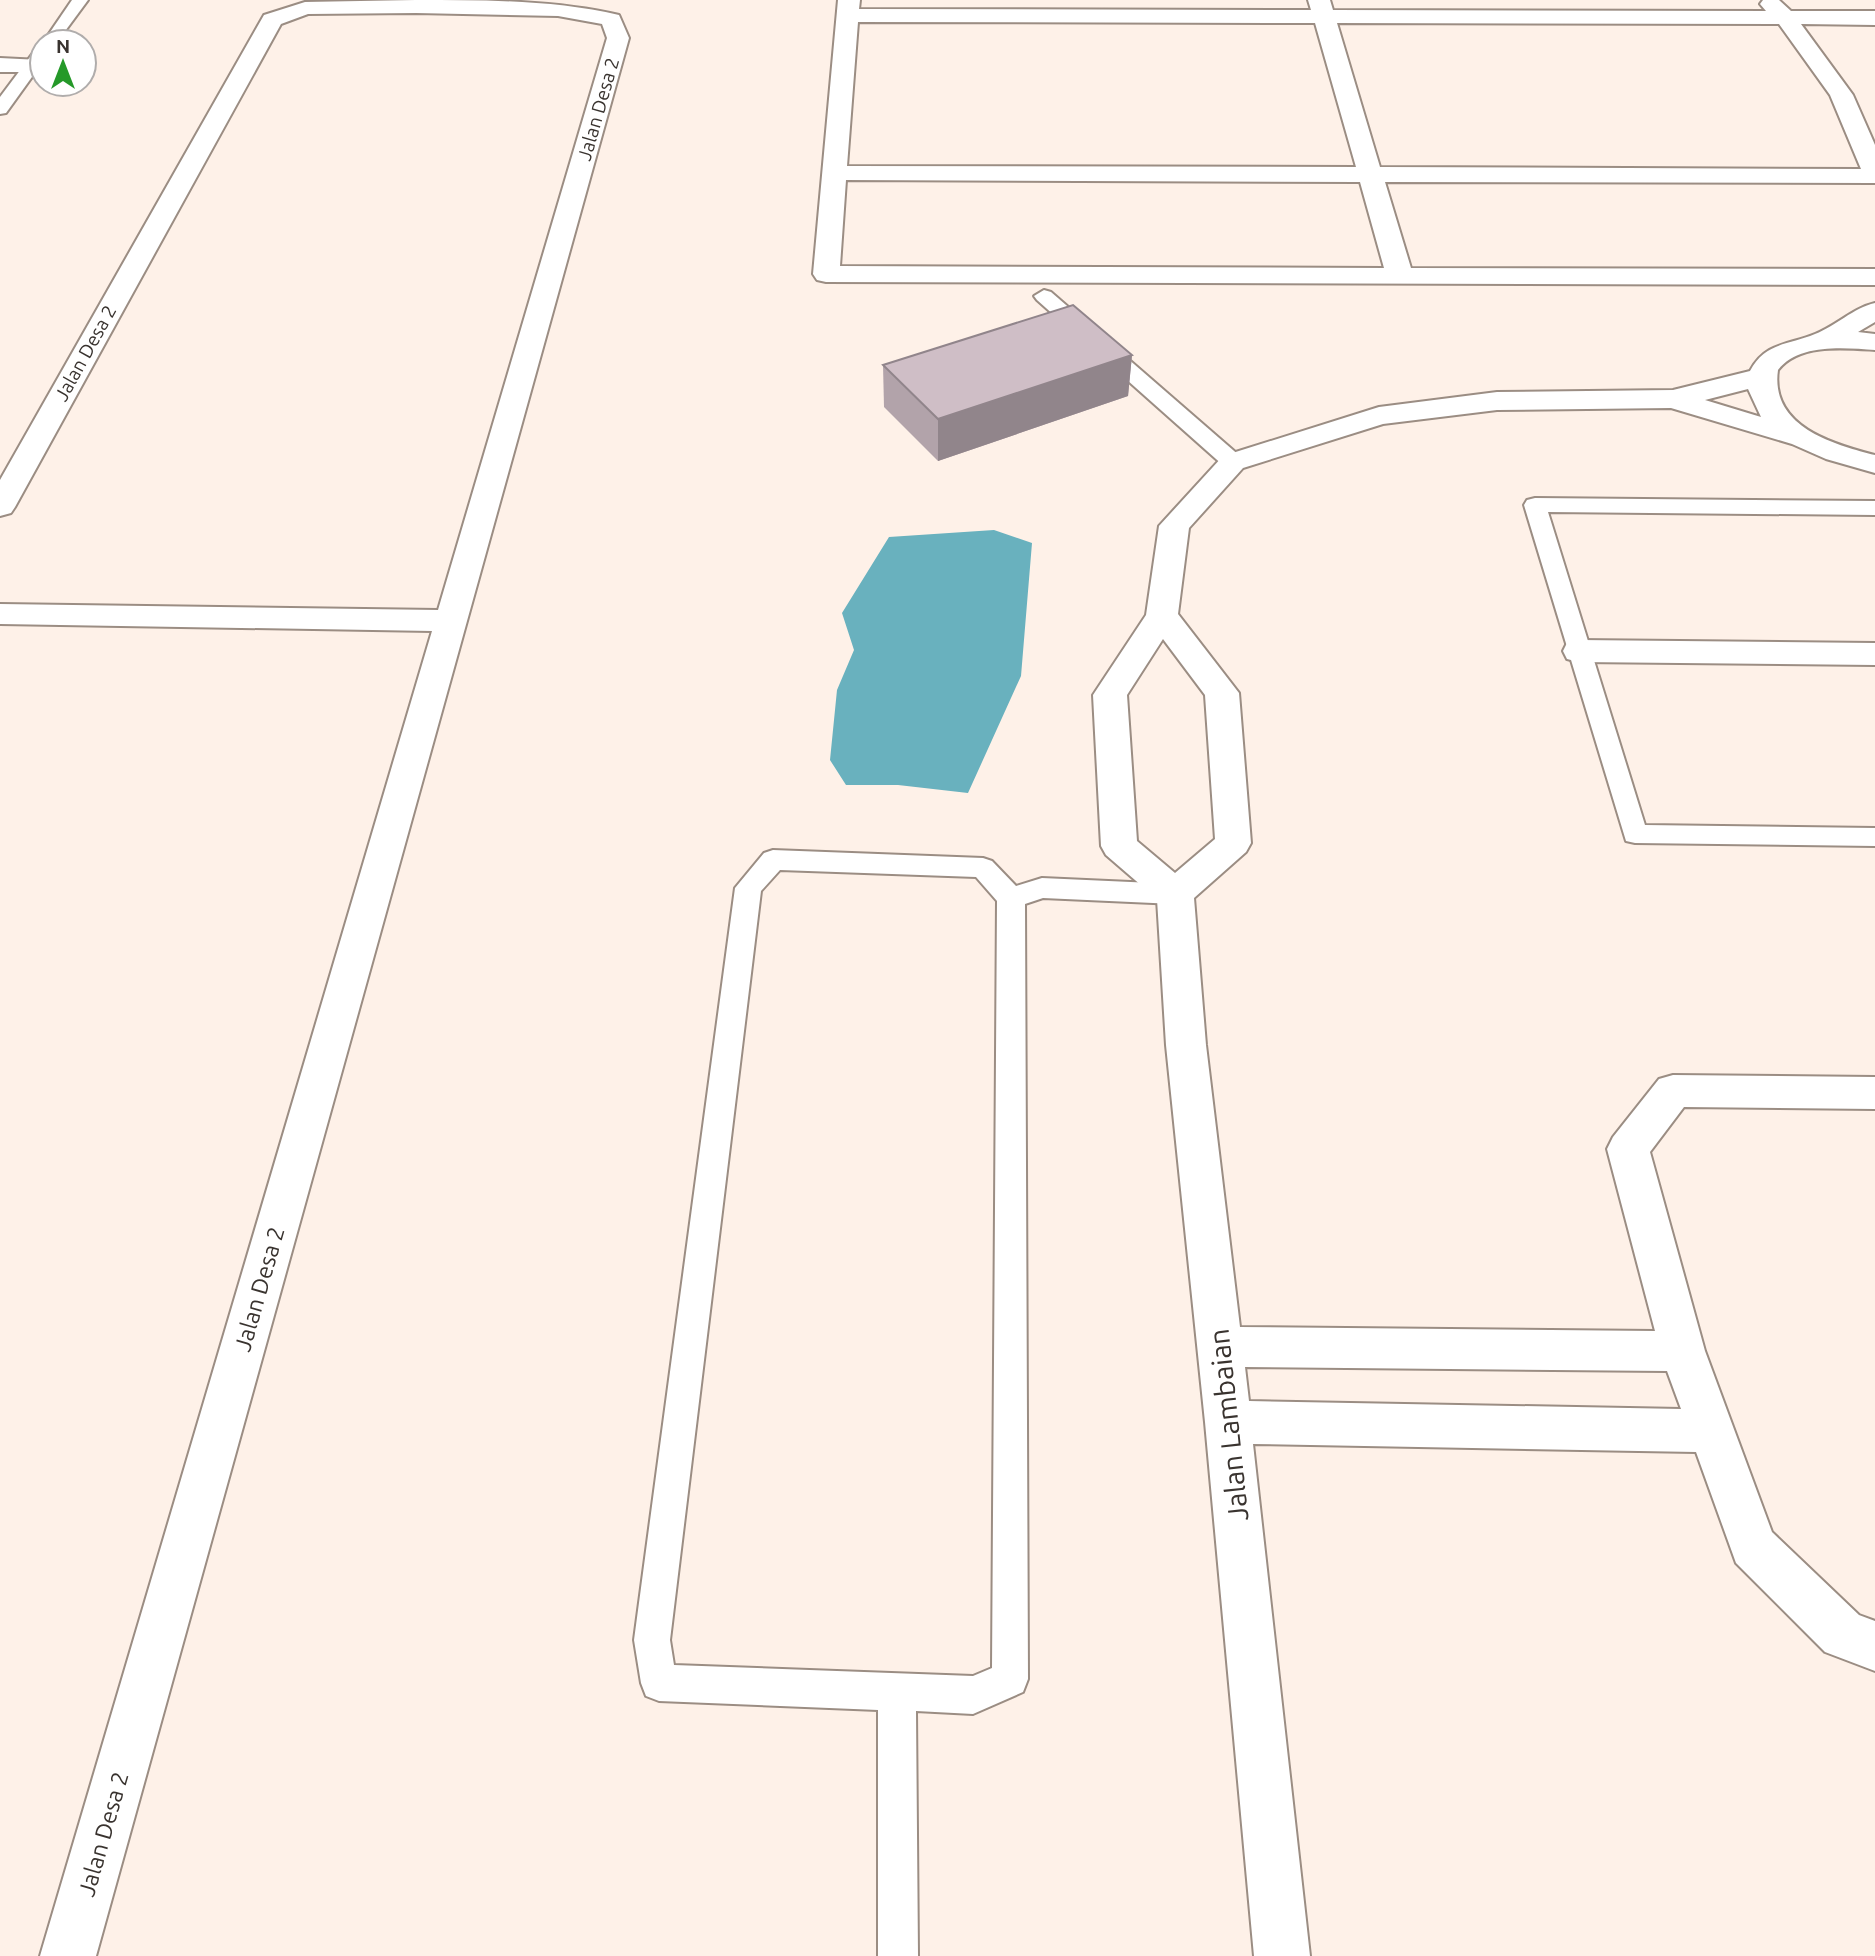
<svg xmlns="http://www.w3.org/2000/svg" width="1875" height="1956" font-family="Ubuntu,sans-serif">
<rect width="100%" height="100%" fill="#fef1e8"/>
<polygon fill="#69b1be" points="994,530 1032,543 1021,676 968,793 898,785 846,785 830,760 837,690 854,650 842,613 889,537"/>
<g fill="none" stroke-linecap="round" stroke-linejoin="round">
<g stroke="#9b8d83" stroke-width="4">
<g id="service">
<polygon points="72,0 88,0 57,42 42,44"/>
<polygon points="42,47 42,63 6,113 0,114 0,97 36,49"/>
<polygon points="1044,290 1051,292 1241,457 1244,462 1241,467 1225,467 1037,300 1034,296"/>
<polygon points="1535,498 1875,501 1875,515 1548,512 1645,825 1875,828 1875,846 1635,843 1626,841 1524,505 1527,500"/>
<path d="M773 850 983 858 992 861 1016 886 1042 878 1175 884 1185 887 1188 894 1185 901 1175 904 1043 898 1025 904 1028 1679 1023 1692 973 1714 916 1711 918 1956H878V1710L659 1701 646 1696 641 1683 634 1640 735 888 764 853ZM780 870 976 877 997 901 992 1668 973 1676 674 1665 670 1640 761 891Z"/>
</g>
</g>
<g stroke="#9b8d83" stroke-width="4">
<g id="minor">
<path d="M416 0C483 0 555 0 619 15L629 38 96 1956H40L432 631 0 624V604L438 610 607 38 602 24 558 16 416 13 308 14 281 24 15 507 11 513 0 516V480L264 15 305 2Z"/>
<path d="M838 0H860L859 9 1311 10 1308 0H1330L1333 10 1766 11 1760 4 1763 0H1779L1791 11H1875V25L1801 24 1853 95 1875 145V183L1385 182 1411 268 1875 269V285L826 282 817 280 813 274ZM858 22 1315 23 1356 167 847 166ZM1337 23 1779 24 1830 95 1861 169 1380 167ZM846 180 1360 182 1384 268 840 266Z"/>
<polygon points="0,58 40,60 42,67 32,72 0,72"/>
<path d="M1875 303V322L1858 332 1875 334V350C1845 348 1799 343 1778 370 1770 426 1832 444 1875 455V473L1826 459 1792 444 1671 408 1497 410 1383 424 1243 468 1189 528 1178 614 1239 693 1251 843 1246 852 1194 898 1206 1045 1240 1327 1655 1331 1607 1149 1613 1137 1659 1079 1673 1075 1875 1077V1109L1684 1107 1650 1152 1705 1351 1772 1532 1859 1615 1875 1621V1671L1825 1652 1736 1563 1696 1452 1253 1444 1310 1956H1254L1205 1422 1166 1045 1157 899 1106 855 1101 846 1093 695 1146 615 1159 526 1223 456 1379 407 1497 392 1673 390 1750 371C1765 342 1789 345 1815 334 1836 326 1853 308 1875 303ZM1748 389 1761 417 1705 400ZM1163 639 1205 695 1215 839 1175 873 1137 841 1127 695ZM1245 1367 1667 1371 1681 1409 1249 1401Z"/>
<polygon points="1579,640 1875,643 1875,665 1579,662 1567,659 1563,651 1567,643"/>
</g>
</g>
<use href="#service" fill="#fff" fill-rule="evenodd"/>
<use href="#minor" fill="#fff" fill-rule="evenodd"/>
</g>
<polygon fill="#b2a3aa" points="1132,355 1128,396 938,461 884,407 883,365"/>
<polygon fill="#91858b" points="1132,355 1128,396 938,461 938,419"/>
<polygon fill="#cfbec6" stroke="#91858b" stroke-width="2" points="1073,305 1132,355 938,419 883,365"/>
<g text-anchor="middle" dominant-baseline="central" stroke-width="5" stroke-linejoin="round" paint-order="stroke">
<g font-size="19" fill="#39332f" stroke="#fff">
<text transform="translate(598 109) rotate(-74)">Jalan Desa 2</text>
<text transform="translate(85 353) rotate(-61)">Jalan Desa 2</text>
</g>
<g font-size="23" fill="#39332f" stroke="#fff">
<text transform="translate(259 1289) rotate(-74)">Jalan Desa 2</text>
<text transform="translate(103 1834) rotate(-74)">Jalan Desa 2</text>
</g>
<g font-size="28" fill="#39332f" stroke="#fff">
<text transform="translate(1228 1425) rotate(-96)">Jalan Lambaian</text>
</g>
</g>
<g transform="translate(63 63)"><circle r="33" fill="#ffffff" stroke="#b0adac" stroke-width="2"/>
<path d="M0-5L12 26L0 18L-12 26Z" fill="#259929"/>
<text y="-10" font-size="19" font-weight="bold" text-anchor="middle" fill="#39332f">N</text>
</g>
</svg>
